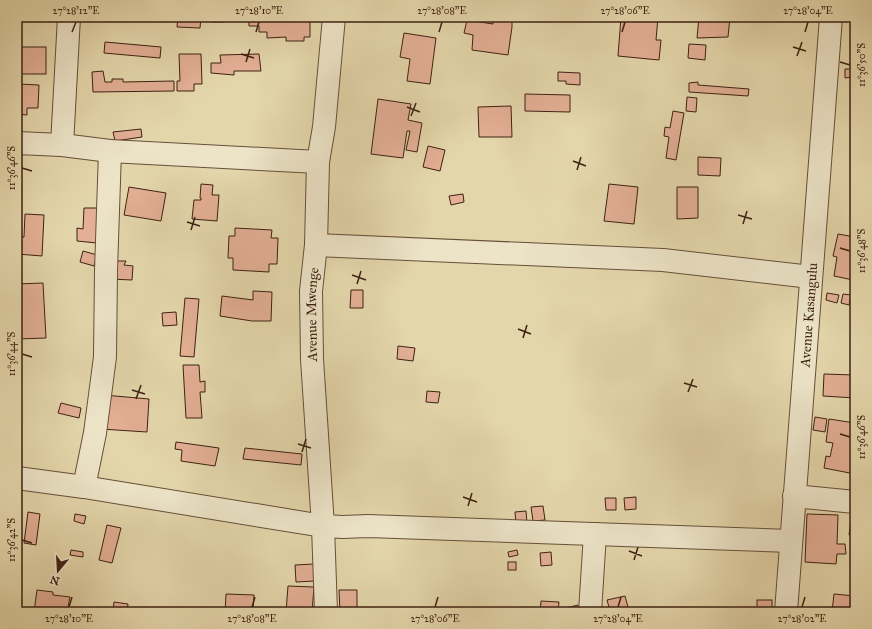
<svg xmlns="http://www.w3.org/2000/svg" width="872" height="629" font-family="'IM FELL Great Primer',serif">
<rect width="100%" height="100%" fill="#e4d6ab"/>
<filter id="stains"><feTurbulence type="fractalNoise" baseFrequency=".005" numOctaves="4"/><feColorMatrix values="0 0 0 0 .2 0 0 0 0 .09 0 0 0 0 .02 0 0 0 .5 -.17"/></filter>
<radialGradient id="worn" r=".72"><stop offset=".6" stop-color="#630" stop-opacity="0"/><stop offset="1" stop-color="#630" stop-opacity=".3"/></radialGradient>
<g fill="#e3af95" stroke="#3d2212">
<polygon points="178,17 201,17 200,28 177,27"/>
<rect x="212" y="17" width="11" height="5"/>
<polygon points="249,17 310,17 310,37 304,37 304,41 286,41 286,37 267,38 267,32 259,32 259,26 249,26"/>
<polygon points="621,17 658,17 656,40 661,40 659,60 618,56"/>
<polygon points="699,17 730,17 728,37 697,38"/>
<polygon points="493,18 512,20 512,27 508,55 472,50 473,35 464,33 467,20 493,24"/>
<polygon points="404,33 436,38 430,84 407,81 410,59 400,57"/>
<polygon points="105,42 161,47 160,58 104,53"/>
<polygon points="689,44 706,45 705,60 688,58"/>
<rect x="17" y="47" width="29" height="27"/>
<polygon points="179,54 201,54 202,84 194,84 194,91 177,91 177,81 180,81"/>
<polygon points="259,54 261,71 234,71 234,75 211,73 211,63 221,63 220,55"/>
<polygon points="845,69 851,69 852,77 845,78"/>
<polygon points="103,71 105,82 112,82 112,79 123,79 123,82 174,81 174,91 93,92 92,72"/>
<polygon points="558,72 580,73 580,85 566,84 566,81 558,81"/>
<polygon points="17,79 19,79 19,84 39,85 38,108 27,108 27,115 17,114"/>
<polygon points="698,82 698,85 749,89 748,96 689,92 689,83"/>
<polygon points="525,94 570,95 570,112 525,111"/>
<polygon points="687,97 697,98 696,112 686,111"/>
<polygon points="378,99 411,104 408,120 422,123 417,152 406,150 410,131 407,131 403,158 371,154"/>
<polygon points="511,106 512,137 479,137 478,107"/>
<polygon points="673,111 684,113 676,160 666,158 669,137 664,136 665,127 670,128"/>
<polygon points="141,129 142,137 115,141 113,132"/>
<polygon points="428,146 445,150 440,171 423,167"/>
<polygon points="698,157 721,158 720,176 698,175"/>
<polygon points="201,184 213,185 212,195 219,195 217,221 192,219 194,200 201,200 201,198 200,198"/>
<polygon points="609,184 638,187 634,224 604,221"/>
<polygon points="129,187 166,193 161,221 124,215"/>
<polygon points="677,187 698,187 698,218 677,219"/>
<polygon points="463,194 464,202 451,205 449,196"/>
<polygon points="84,208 98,208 97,243 77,241 77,228 83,229"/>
<polygon points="25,214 44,215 42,256 17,254 17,237 24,237"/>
<polygon points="235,228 272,230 271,238 278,238 277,264 269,264 269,272 233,270 233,258 228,258 229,236 235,236"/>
<polygon points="838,234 855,237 855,270 853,280 834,276 837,257 833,256"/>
<polygon points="83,251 97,255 94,266 80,262"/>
<polygon points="112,261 126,261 124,265 133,266 132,280 110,279"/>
<polygon points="43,283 46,338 17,339 17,284"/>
<polygon points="351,290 363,290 363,308 350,308"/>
<polygon points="253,291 272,292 271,321 252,321 220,316 222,296 253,300"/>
<polygon points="827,293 839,295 837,303 826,300"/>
<polygon points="843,294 851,295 849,305 841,303"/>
<polygon points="185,298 199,299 194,357 180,356"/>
<polygon points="176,312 177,325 163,326 162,313"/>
<polygon points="398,346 415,348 413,361 397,359"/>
<polygon points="183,365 199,365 200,382 205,381 205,392 200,392 202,418 186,418"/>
<polygon points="824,374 854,375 855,398 823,396"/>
<polygon points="427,391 440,392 438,403 426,402"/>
<polygon points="104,395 149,399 147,432 101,429"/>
<polygon points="61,403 81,408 79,418 58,413"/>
<polygon points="815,417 827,419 825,432 813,430"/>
<polygon points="829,419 855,423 855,474 824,468 826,456 830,457 833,443 826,442"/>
<polygon points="176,442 219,448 215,466 181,461 182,450 175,449"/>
<polygon points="245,448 302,454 301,465 243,459"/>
<polygon points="636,497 636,509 625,510 624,498"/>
<polygon points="605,498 616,498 616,510 606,510"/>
<polygon points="543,506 545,520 533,521 531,507"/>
<polygon points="526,511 527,523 516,524 515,512"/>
<polygon points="28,512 40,514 36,545 24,543"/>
<polygon points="75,514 86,516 84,524 74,521"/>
<polygon points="807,514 838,515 837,544 845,544 846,554 837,554 836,564 805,562"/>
<polygon points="851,520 855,520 855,535 849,535"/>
<polygon points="107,525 121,528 112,563 99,560"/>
<rect x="851" y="546" width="4" height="24"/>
<polygon points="71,550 83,552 83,557 70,555"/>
<polygon points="517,550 518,555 509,557 508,552"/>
<polygon points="551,552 552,565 541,566 540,553"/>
<rect x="508" y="562" width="8" height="8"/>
<polygon points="314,564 315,581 296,582 295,565"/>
<polygon points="288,586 314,587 312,612 286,612"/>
<polygon points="37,590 53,592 53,595 70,597 67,612 34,612"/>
<polygon points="339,590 357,590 357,612 340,612"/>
<polygon points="226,594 254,595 253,612 225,612"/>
<polygon points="834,594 855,596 855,612 832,612"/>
<polygon points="625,596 628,607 610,611 607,600"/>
<rect x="757" y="600" width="15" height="12"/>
<polygon points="541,601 559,602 558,612 540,612"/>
<polygon points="114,602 128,604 127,612 113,612"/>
<polygon points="578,605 579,612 563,612 562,609"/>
</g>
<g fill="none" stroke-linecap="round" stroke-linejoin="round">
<g stroke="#674f38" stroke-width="24">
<g id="minor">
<polyline points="17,143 62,145 110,151 318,162"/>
<polyline points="62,145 69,17"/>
<polyline points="316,245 663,260 811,277"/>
<polyline points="17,478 84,487 323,526 343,527 368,526 791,541"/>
<polyline points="84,487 95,433 105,357 106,271 110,151"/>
<polyline points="794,496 855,502"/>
<path id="s1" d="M326 612 323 526 312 359 311 291 316 245 318 162 324 127 334 17"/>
<polyline points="590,612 595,534"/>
<path id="s2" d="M786 612 831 17"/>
</g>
</g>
<use href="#minor" stroke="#ede4c8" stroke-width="22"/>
</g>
<path fill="none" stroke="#3d2212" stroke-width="1.5" d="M72 32 76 22M256 32 259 22M439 32 442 22M622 32 625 22M805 32 808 22M793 47 806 51M241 54 254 58M797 56 802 42M246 62 250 49M840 62 850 65M407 107 420 112M411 116 416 103M573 161 586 166M22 168 32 171M577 170 581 157M738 215 752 219M187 222 200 226M743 224 747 211M191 230 195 217M840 248 850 251M352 275 366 280M357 284 361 271M518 329 531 334M523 338 527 325M22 354 32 357M684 383 697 387M132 390 145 394M688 392 693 379M136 399 141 385M840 434 850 437M298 444 311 448M302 452 306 439M463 497 477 502M468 506 472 493M22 540 32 543M629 551 642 556M634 560 638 547M69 607 72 597M252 607 255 597M435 607 438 597M618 607 621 597M802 607 805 597"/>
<g text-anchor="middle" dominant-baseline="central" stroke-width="3.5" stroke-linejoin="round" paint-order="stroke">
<g font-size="14" fill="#3d2212" stroke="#ede4c8">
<text stroke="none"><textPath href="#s1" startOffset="298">Avenue Mwenge</textPath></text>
<text stroke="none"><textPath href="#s2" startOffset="298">Avenue Kasangulu</textPath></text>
</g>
</g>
<rect width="872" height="629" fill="none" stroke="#e4d6ab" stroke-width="44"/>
<g transform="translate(58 571) rotate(198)" stroke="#ede4c8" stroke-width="3" paint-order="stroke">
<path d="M0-3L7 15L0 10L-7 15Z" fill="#3d2212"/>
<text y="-6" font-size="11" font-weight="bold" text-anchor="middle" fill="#3d2212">N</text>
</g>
<rect x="22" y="22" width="828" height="585" fill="none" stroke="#3d2212" stroke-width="1.5"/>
<g font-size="10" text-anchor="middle" fill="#3d2212">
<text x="76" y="14">27°28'12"E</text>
<text x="259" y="14">27°28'10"E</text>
<text x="442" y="14">27°28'08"E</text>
<text x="625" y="14">27°28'06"E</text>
<text x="808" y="14">27°28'04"E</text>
<text transform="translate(861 65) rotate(-90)" y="4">11°36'50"S</text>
<text transform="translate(11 168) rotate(-90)" y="4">11°36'46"S</text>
<text transform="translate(861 251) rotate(-90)" y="4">11°36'48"S</text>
<text transform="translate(11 354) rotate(-90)" y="4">11°36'44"S</text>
<text transform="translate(861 437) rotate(-90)" y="4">11°36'46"S</text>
<text transform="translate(11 540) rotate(-90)" y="4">11°36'42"S</text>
<text x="69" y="622">27°28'10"E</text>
<text x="252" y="622">27°28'08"E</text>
<text x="435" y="622">27°28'06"E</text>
<text x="618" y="622">27°28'04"E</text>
<text x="802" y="622">27°28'02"E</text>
</g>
<rect width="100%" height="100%" filter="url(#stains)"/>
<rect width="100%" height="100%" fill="url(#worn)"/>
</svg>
